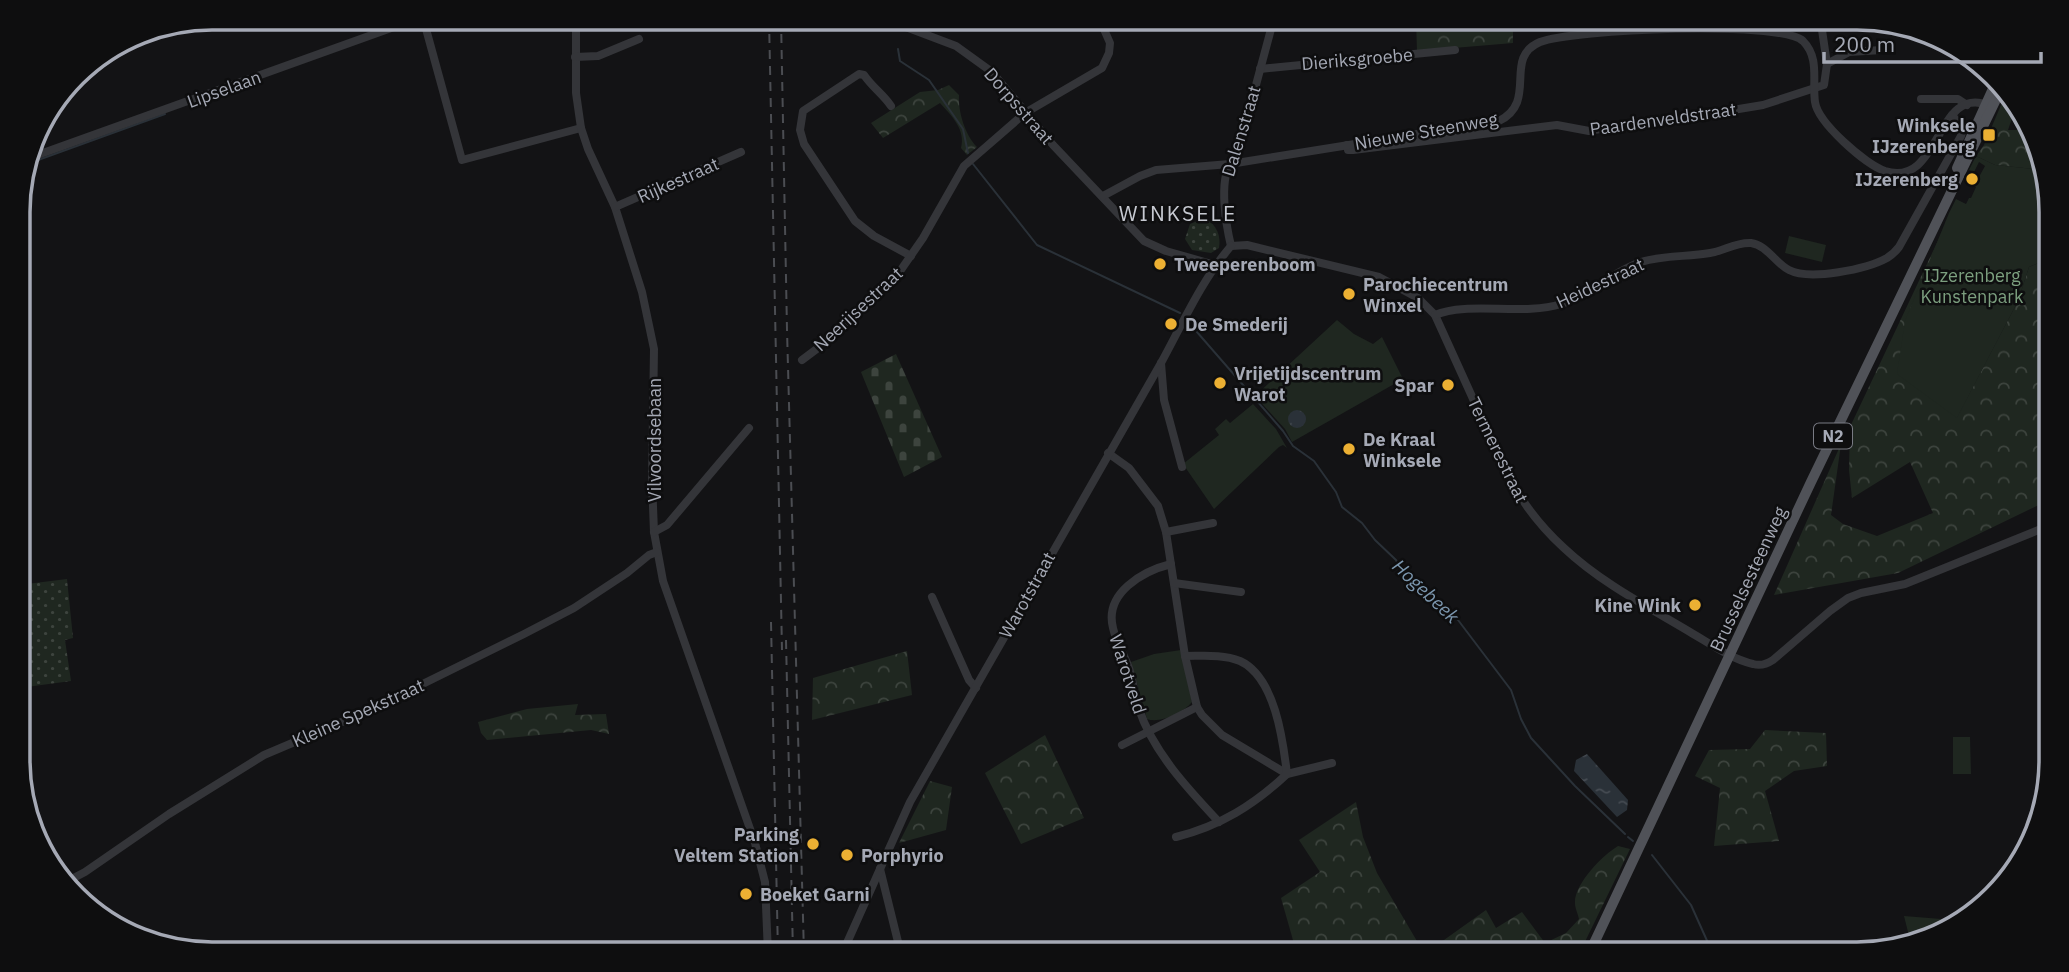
<svg xmlns="http://www.w3.org/2000/svg" width="2069" height="972" font-family="'IBM Plex Sans',sans-serif">
<defs>
<pattern id="grass-dots" width="8" height="8" patternUnits="userSpaceOnUse" patternTransform="scale(1.75)"><rect width="8" height="8" fill="#1f2720"/><path d="M2 2h.1M6 6h.1" fill="none" stroke="#3d443e" stroke-width="1.8" stroke-linecap="round"/></pattern>
<pattern id="forest-crowns" width="20" height="18" patternUnits="userSpaceOnUse" patternTransform="scale(1.75)"><rect width="20" height="18" fill="#1f2720"/><path d="M2 6a3 3 0 1 1 6 0M12 15a3 3 0 1 1 6 0" fill="none" stroke="#3d443e"/></pattern>
<pattern id="cemetery-stones" width="16" height="16" patternUnits="userSpaceOnUse" patternTransform="scale(1.75)"><rect width="16" height="16" fill="#1f2720"/><path d="M2 7V4a2 2 0 0 1 4 0v3zM10 15v-3a2 2 0 0 1 4 0v3z" fill="#3d443e"/></pattern>
<pattern id="water-ripples" width="26" height="14" patternUnits="userSpaceOnUse" patternTransform="scale(1.75)"><rect width="26" height="14" fill="#2a3138"/><path d="M2 4q2-2 4 0t4 0M15 11q2-2 4 0t4 0" fill="none" stroke="#464c53"/></pattern>
</defs>
<rect width="100%" height="100%" fill="#131315"/>
<g fill="url(#grass-dots)">
<path d="M1205 218C1217 225 1221 236 1219 248L1211 253 1192 250 1185 239 1190 224Z"/>
<polygon points="67,579 73,638 65,640 71,681 19,688 19,585"/>
</g>
<g fill="url(#forest-crowns)">
<polygon points="1416,18 1513,18 1513,43 1417,51"/>
<path d="M949 85 959 95C958 112 965 135 977 147L967 155 961 148C966 130 952 116 940 103L883 138 871 123 920 92 938 90Z"/>
<polygon points="2007,91 2011,94 2016,106 2008,130 2026,130 2043,170 1995,165 1976,156 1984,145"/>
<polygon points="1951,213 1957,417 2018,301 2029,267 2050,258 2051,499 1898,573 1774,595 1841,444 1831,515 1843,524 1877,536 1933,513 1910,462 1852,498 1849,470 1850,427"/>
<polygon points="907,651 912,695 812,720 813,678"/>
<polygon points="578,704 575,715 606,714 609,734 591,730 487,740 481,733 478,722 527,709"/>
<polygon points="1765,730 1826,733 1827,766 1794,771 1765,791 1779,841 1714,846 1720,788 1695,776 1709,750 1750,749"/>
<polygon points="1045,735 1084,818 1021,844 985,773"/>
<polygon points="930,781 952,787 946,830 899,843"/>
<polygon points="1356,802 1363,837 1377,873 1421,948 1422,951 1416,954 1297,954 1281,898 1320,872 1299,840"/>
<path d="M1618 846 1630 849 1579 954H1433L1430 950 1486 910 1496 928 1522 912 1545 943 1566 933 1579 919C1578 914 1575 908 1575 903 1574 884 1603 855 1618 846Z"/>
</g>
<polygon fill="url(#cemetery-stones)" points="896,354 942,457 904,477 861,372"/>
<g fill="#1f2720">
<polygon points="1976,156 1995,165 2043,170 2050,187 2050,258 2029,267 2018,301 1957,418 1897,374 1905,321 1949,213 1956,199 1966,204 1969,198 1971,198 1976,187 1974,186 1985,166 1979,162 1974,172 1969,170"/>
<polygon points="1789,236 1826,245 1822,262 1785,253"/>
<polygon points="1337,320 1354,334 1373,344 1382,337 1403,379 1292,442 1285,429 1255,396"/>
<polygon points="1253,404 1276,429 1287,448 1283,445 1279,447 1214,509 1183,464 1219,435 1215,429 1226,419 1230,423"/>
<path d="M1181 650 1192 702C1184 712 1160 724 1147 719L1131 662 1154 654Z"/>
<polygon points="1953,737 1970,737 1971,774 1953,774"/>
<polygon points="1904,916 1966,921 1910,940"/>
</g>
<g fill="url(#water-ripples)">
<circle cx="1297" cy="419" r="9"/>
<polygon points="1587,754 1628,800 1627,810 1617,817 1574,771 1576,760"/>
</g>
<g fill="none" stroke-linecap="round" stroke-linejoin="round">
<g stroke="#2a3138" stroke-width="2">
<polyline points="898,49 900,61 929,80 963,129 968,153"/>
<polyline points="27,164 165,114"/>
<polyline points="973,164 1037,245 1180,313"/>
<polyline points="1190,324 1283,431 1293,446 1314,461 1336,492 1342,507 1362,523 1375,540 1396,560 1405,578 1458,620 1511,690 1521,719 1531,738 1575,786 1625,834"/>
<polyline points="1628,837 1633,841"/>
<polyline points="1652,855 1691,905 1713,954"/>
</g>
<g stroke="#343539" stroke-width="8">
<polyline points="423,18 462,160 581,128"/>
<polyline points="576,18 576,93 581,128 588,149 615,207 642,292 654,349 652,481 654,532 663,581 755,843 765,882 768,954"/>
<polyline points="882,18 956,46 992,72 1053,145 1144,241 1166,251 1215,265"/>
<polyline points="575,57 598,56 639,39"/>
<polyline points="1827,64 1849,52 1882,50"/>
<polyline points="1260,69 1455,50"/>
<polyline points="1921,99 1958,99 1967,105"/>
<path d="M891 106C883 94 873 88 864 75L859 74 803 111 800 130 804 144 855 221 874 236 911 256"/>
<polyline points="1347,145 1348,150 1353,150 1557,125 1589,131 1628,124 1666,121 1763,105 1824,85 1827,64 1822,30"/>
<polyline points="29,158 419,18"/>
<polyline points="1235,163 1274,18"/>
<path d="M1230 164C1219 183 1226 225 1231 246"/>
<path d="M1103 196 1140 176 1156 170 1230 164 1499 121C1539 101 1502 58 1540 42 1572 29 1781 20 1803 41 1820 58 1812 81 1815 102 1818 123 1865 164 1885 171 1942 189 1935 82 1990 106"/>
<polyline points="615,207 741,152"/>
<path d="M1231 246 1247 245 1379 277 1418 298 1435 315 1508 476C1523 504 1541 527 1564 548 1600 582 1648 607 1690 632 1709 643 1731 659 1753 664 1760 666 1767 664 1773 660L1830 611 1848 598 1861 593 1905 584 2051 525"/>
<path d="M1435 315C1468 301 1523 316 1561 304 1590 295 1613 271 1641 262 1664 255 1687 257 1710 253 1723 251 1736 242 1751 243 1767 245 1775 263 1789 270 1810 281 1867 269 1887 258 1892 255 1896 251 1899 247L1961 136 1963 129 1952 115"/>
<polyline points="802,360 818,348 896,277 923,238 964,166 1025,113 1102,68 1109,53 1110,43 1099,18"/>
<polyline points="1161,363 1164,400 1182,467"/>
<polyline points="1108,453 1129,468 1158,506 1166,532 1185,656 1197,707 1202,715 1222,735 1287,774 1332,763"/>
<polyline points="654,532 667,525 749,428"/>
<polyline points="1166,532 1213,523"/>
<path d="M1171 564C1143 571 1104 593 1113 628 1116 642 1124 654 1129 668 1133 681 1135 696 1139 709 1153 752 1189 790 1219 822"/>
<polyline points="1174,583 1241,592"/>
<polyline points="932,597 969,680 976,688"/>
<polyline points="1122,745 1197,707"/>
<path d="M1176 837C1220 826 1254 805 1287 774 1283 740 1275 677 1240 661 1223 654 1203 656 1185 656"/>
<polyline points="880,869 901,954"/>
<polyline points="64,883 85,872 169,814 264,755 370,710 524,634 574,608 627,573 649,555 657,552"/>
<path d="M842 954 910 802 1161 363C1183 323 1201 281 1231 246"/>
</g>
<g stroke="#505258" stroke-width="10">
<polyline points="1957,168 1996,82"/>
<polyline points="1589,954 1811,482 2002,87"/>
</g>
<g stroke="#4b4d52" stroke-width="2" stroke-dasharray="9 7" stroke-linecap="butt">
<polyline points="769,18 782,650"/>
<polyline points="781,18 787,330 804,954"/>
<polyline points="771,622 778,954"/>
<polyline points="786,640 793,954"/>
</g>
</g>
<g fill="#ecb033" stroke="#0e0e0f" stroke-width="2.5">
<rect x="1982" y="128" width="14" height="14" rx="3.5"/>
<circle cx="1972" cy="179" r="7"/>
<circle cx="1160" cy="264" r="7"/>
<circle cx="1349" cy="294" r="7"/>
<circle cx="1171" cy="324" r="7"/>
<circle cx="1220" cy="383" r="7"/>
<circle cx="1448" cy="385" r="7"/>
<circle cx="1349" cy="449" r="7"/>
<circle cx="1695" cy="605" r="7"/>
<circle cx="813" cy="844" r="7"/>
<circle cx="847" cy="855" r="7"/>
<circle cx="746" cy="894" r="7"/>
</g>
<g text-anchor="middle" dominant-baseline="central" stroke-width="5" stroke-linejoin="round" paint-order="stroke">
<rect fill="#0e0e0f" stroke="#787a83" stroke-width="2" x="1814" y="423.5" width="38" height="25" rx="5"/>
<g font-size="16" font-weight="bold" fill="#a5a9b5">
<text x="1833" y="436">N2</text>
</g>
<g font-size="18" fill="#a5a9b5" stroke="#0e0e0f">
<text transform="translate(1357 59) rotate(-5)">Dieriksgroebe</text>
<text transform="translate(224 89) rotate(-20)">Lipselaan</text>
<text transform="translate(1019 106) rotate(49)">Dorpsstraat</text>
<text transform="translate(1663 119) rotate(-8)">Paardenveldstraat</text>
<text transform="translate(1241 131) rotate(-73)">Dalenstraat</text>
<text transform="translate(1426 131) rotate(-10)">Nieuwe Steenweg</text>
<text transform="translate(678 180) rotate(-24)">Rijkestraat</text>
<text transform="translate(1600 283) rotate(-25)">Heidestraat</text>
<text transform="translate(858 309) rotate(-43)">Neerijsestraat</text>
<text transform="translate(654 440) rotate(-90)">Vilvoordsebaan</text>
<text transform="translate(1498 450) rotate(64)">Termerestraat</text>
<text transform="translate(1748 579) rotate(-65)">Brusselsesteenweg</text>
<text transform="translate(1027 595) rotate(-61)">Warotstraat</text>
<text transform="translate(1128 674) rotate(72)">Warotveld</text>
<text transform="translate(358 713) rotate(-24)">Kleine Spekstraat</text>
</g>
<g font-size="18" font-weight="bold" fill="#a5a9b5" stroke="#0e0e0f" text-anchor="start">
<text x="1975" y="125" text-anchor="end">Winksele<tspan x="1975" dy="21">IJzerenberg</tspan></text>
<text x="1958" y="179" text-anchor="end">IJzerenberg</text>
<text x="1174" y="264">Tweeperenboom</text>
<text x="1363" y="284">Parochiecentrum<tspan x="1363" dy="21">Winxel</tspan></text>
<text x="1185" y="324">De Smederij</text>
<text x="1234" y="373">Vrijetijdscentrum<tspan x="1234" dy="21">Warot</tspan></text>
<text x="1434" y="385" text-anchor="end">Spar</text>
<text x="1363" y="439">De Kraal<tspan x="1363" dy="21">Winksele</tspan></text>
<text x="1681" y="605" text-anchor="end">Kine Wink</text>
<text x="799" y="834" text-anchor="end">Parking<tspan x="799" dy="21">Veltem Station</tspan></text>
<text x="861" y="855">Porphyrio</text>
<text x="760" y="894">Boeket Garni</text>
</g>
<g font-size="18" fill="#7c9f7f" stroke="#0e0e0f">
<text x="1972" y="275">IJzerenberg<tspan x="1972" dy="21">Kunstenpark</tspan></text>
</g>
<g font-size="19" font-style="italic" fill="#7c97af" stroke="#0e0e0f">
<text transform="translate(1426 591) rotate(43)">Hogebeek</text>
</g>
<g font-size="21" letter-spacing="2" fill="#c6c9d1" stroke="#0e0e0f">
<text x="1178" y="213">WINKSELE</text>
</g>
</g>
<path d="M0 0H2069V972H0ZM212 30H1857A182 182 0 0 1 2039 212V760A182 182 0 0 1 1857 942H212A182 182 0 0 1 30 760V212A182 182 0 0 1 212 30Z" fill="#0e0e0f" fill-rule="evenodd"/>
<path fill="none" stroke="#a5a9b5" stroke-width="3.5" d="M212 30H1857A182 182 0 0 1 2039 212V760A182 182 0 0 1 1857 942H212A182 182 0 0 1 30 760V212A182 182 0 0 1 212 30Z"/>
<path d="M1824 52v10h217v-10" fill="none" stroke="#a5a9b5" stroke-width="3.5"/>
<text x="1834" y="52" font-size="21" fill="#a5a9b5" stroke="#0e0e0f" stroke-width="5" paint-order="stroke">200 m</text>
</svg>
